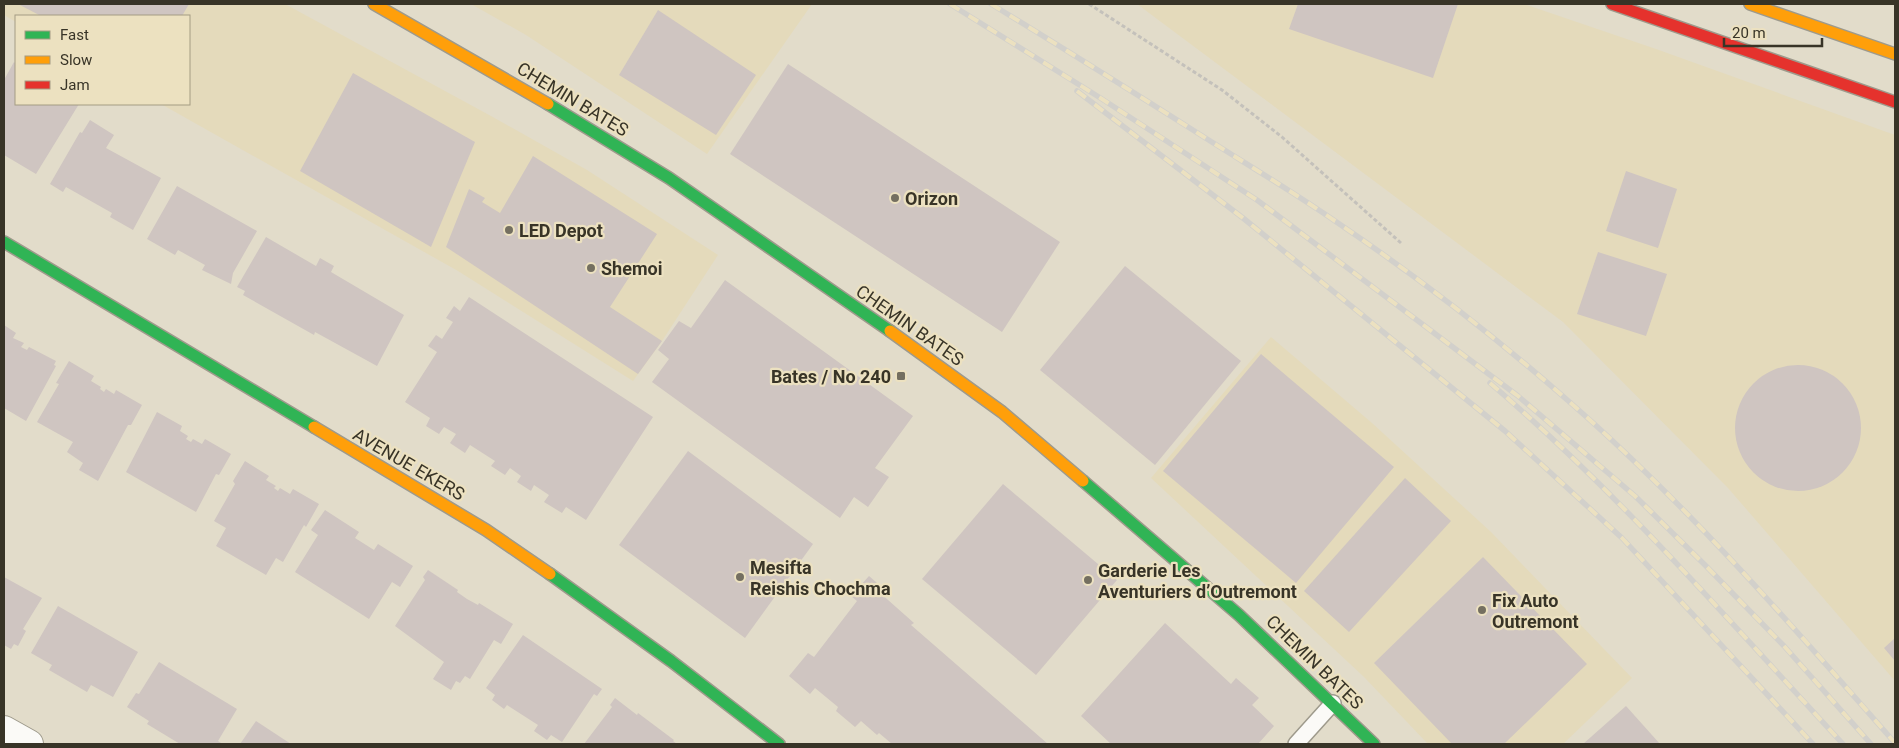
<svg xmlns="http://www.w3.org/2000/svg" width="1899" height="748" font-family="Roboto,sans-serif">
<rect width="100%" height="100%" fill="#e2dcca"/>
<g fill="#e4dabb">
<polygon points="4,4 285,4 491,116 587,170 718,255 662,341 633,381 458,271 161,104 189,104 189,16 16,16 16,22 4,15"/>
<polygon points="471,4 812,4 707,154 526,35"/>
<polygon points="1137,4 1524,4 1656,49 1895,135 1895,681 1728,488 1563,322"/>
<polygon points="1271,337 1372,423 1491,532 1632,678 1563,744 1428,744 1364,677 1151,478"/>
</g>
<g fill="#cfc5c1">
<polygon points="18,4 189,4 182,16 41,16"/>
<polygon points="1298,4 1458,4 1433,78 1289,29"/>
<polygon points="658,10 756,75 716,135 619,75"/>
<polygon points="14,62 16,64 16,104 79,104 36,174 4,155 4,80"/>
<polygon points="788,64 1060,242 1002,332 730,154"/>
<polygon points="353,73 475,142 431,247 300,171"/>
<polygon points="90,120 114,135 106,148 161,178 133,230 110,217 112,213 66,187 63,192 50,184 80,132 82,133"/>
<polygon points="533,156 657,234 610,307 662,341 638,374 446,247 469,189 485,198 482,202 500,213"/>
<polygon points="1626,171 1677,189 1658,248 1606,231"/>
<polygon points="177,186 257,231 233,273 231,284 202,270 205,265 178,250 175,255 147,239"/>
<polygon points="266,237 316,266 320,258 334,266 331,272 404,315 377,366 315,332 314,335 243,295 245,291 237,287"/>
<polygon points="1598,252 1667,274 1646,336 1577,314"/>
<polygon points="1125,266 1241,361 1155,465 1040,370"/>
<polygon points="725,280 913,416 875,468 889,477 868,507 854,497 840,518 652,382 669,359 658,350 679,321 691,328"/>
<polygon points="469,297 653,417 586,520 566,507 562,513 544,502 549,495 534,485 531,491 517,482 521,476 510,468 505,475 491,466 495,461 470,445 465,453 450,443 456,434 444,427 439,434 426,426 430,418 405,402 437,352 428,346 436,335 442,339 453,322 446,318 454,306 460,311"/>
<polygon points="4,325 16,333 13,338 24,343 21,347 27,350 29,347 56,361 54,365 56,366 26,421 4,408"/>
<polygon points="1261,354 1394,467 1296,583 1163,471"/>
<polygon points="69,361 94,376 91,381 101,387 100,389 104,392 106,389 114,394 116,390 142,405 131,425 128,425 98,481 79,470 83,463 67,452 73,442 37,422 59,384 56,383"/>
<circle cx="1798" cy="428" r="63"/>
<polygon points="157,412 182,426 180,431 188,436 186,439 191,442 193,439 202,444 205,439 231,454 219,475 216,474 196,512 126,472"/>
<polygon points="688,451 813,544 745,638 619,545"/>
<polygon points="245,461 269,476 266,480 276,486 274,488 278,491 280,488 290,494 293,489 319,504 306,527 304,525 283,562 276,558 266,575 216,546 226,528 214,521 235,484 233,481"/>
<polygon points="1405,478 1451,521 1349,632 1304,591"/>
<polygon points="1003,484 1117,580 1036,675 922,579"/>
<polygon points="325,510 359,532 355,538 374,550 378,544 413,566 400,587 392,582 369,619 295,572 318,535 311,530"/>
<polygon points="1483,557 1587,664 1504,744 1452,744 1374,663"/>
<polygon points="428,570 458,590 457,592 467,599 478,605 479,603 513,624 501,644 494,640 470,679 465,676 460,683 456,681 451,690 433,679 444,662 395,626 425,580 423,577"/>
<polygon points="869,576 883,588 879,592 914,623 911,625 1048,744 892,744 879,733 877,735 861,721 855,727 836,711 838,707 815,688 810,694 789,676 808,653 814,657 857,601 851,596"/>
<polygon points="4,577 42,598 23,629 26,631 18,646 14,644 11,649 4,645"/>
<polygon points="58,606 138,652 113,697 91,685 87,692 49,670 52,665 31,653"/>
<polygon points="1165,623 1231,684 1236,678 1259,698 1252,705 1274,726 1258,744 1111,744 1081,716"/>
<polygon points="523,635 602,689 597,696 594,694 562,742 551,735 547,740 534,731 538,725 507,705 504,709 492,700 495,695 486,688"/>
<polygon points="1895,638 1895,661 1884,648"/>
<polygon points="159,662 237,709 218,741 221,743 220,744 180,744 147,724 149,721 127,707 136,693 139,694"/>
<polygon points="615,698 637,715 638,713 674,740 673,741 677,744 584,744 612,707 610,705"/>
<polygon points="1626,706 1660,744 1583,744"/>
<polygon points="256,721 291,744 240,744"/>
</g>
<g fill="none" stroke-linecap="round" stroke-linejoin="round">
<g stroke="#9e9a8c" stroke-width="18">
<polyline id="lane" points="1296,744 1333,703"/>
</g>
<g stroke="#9e9a8c" stroke-width="30">
<polyline id="street" points="4,730 29,744"/>
</g>
<g stroke="#9e9a8c" stroke-width="14">
<g id="fast">
<polyline points="548,104 669,178 890,331"/>
<polyline points="4,242 314,427"/>
<polyline points="1083,481 1239,615 1374,744"/>
<polyline points="550,574 671,661 779,744"/>
</g>
</g>
<g stroke="#9e9a8c" stroke-width="14">
<g id="slow">
<polyline points="374,4 548,104"/>
<polyline points="1750,4 1895,54"/>
<polyline points="890,331 1002,412 1083,481"/>
<polyline points="314,427 486,530 550,574"/>
</g>
</g>
<g stroke="#9e9a8c" stroke-width="14">
<polyline id="jam" points="1612,4 1895,102"/>
</g>
<polyline stroke="#c4c1bb" stroke-width="3" stroke-dasharray="4 2.5" stroke-linecap="butt" points="1089,4 1222,90 1282,137 1401,243"/>
<use href="#lane" stroke="#fbfaf7" stroke-width="15"/>
<use href="#street" stroke="#fbfaf7" stroke-width="28"/>
<use href="#fast" stroke="#30b455" stroke-width="11"/>
<use href="#slow" stroke="#ff9f0a" stroke-width="11"/>
<use href="#jam" stroke="#e5322d" stroke-width="11"/>
<g stroke="#d2d0cb" stroke-width="5.5">
<g id="rail">
<polyline points="950,4 1102,99 1257,200 1518,396 1635,496 1705,565 1784,646 1871,744"/>
<path d="M991 4C1060 46 1128 89 1196 132 1243 162 1290 190 1335 221 1415 275 1492 334 1565 398 1685 502 1790 623 1895 743"/>
<polyline points="1077,91 1243,218 1505,431 1622,538 1813,744"/>
<path d="M1490 383C1618 492 1729 621 1843 744"/>
</g>
</g>
<use href="#rail" stroke="#ece1c0" stroke-width="4" stroke-dasharray="11" stroke-linecap="butt"/>
</g>
<g fill="#746f60" stroke="#ece1c0" stroke-width="2">
<circle cx="895" cy="198" r="5"/>
<circle cx="509" cy="230" r="5"/>
<circle cx="591" cy="268" r="5"/>
<rect x="896" y="371" width="10" height="10" rx="2.5"/>
<circle cx="740" cy="577" r="5"/>
<circle cx="1088" cy="580" r="5"/>
<circle cx="1482" cy="610" r="5"/>
</g>
<g text-anchor="middle" dominant-baseline="central" stroke-width="4.5" stroke-linejoin="round" paint-order="stroke">
<g font-size="18" fill="#383427" stroke="#ece1c0">
<text transform="translate(573 99) rotate(31)">CHEMIN BATES</text>
<text transform="translate(910 325) rotate(35)">CHEMIN BATES</text>
<text transform="translate(409 464) rotate(30)">AVENUE EKERS</text>
<text transform="translate(1315 662) rotate(44)">CHEMIN BATES</text>
</g>
<g font-size="18" font-weight="bold" fill="#383427" stroke="#ece1c0" text-anchor="start">
<text x="905" y="198">Orizon</text>
<text x="519" y="230">LED Depot</text>
<text x="601" y="268">Shemoi</text>
<text x="891" y="376" text-anchor="end">Bates / No 240</text>
<text x="750" y="567">Mesifta<tspan x="750" dy="21">Reishis Chochma</tspan></text>
<text x="1098" y="570">Garderie Les<tspan x="1098" dy="21">Aventuriers d’Outremont</tspan></text>
<text x="1492" y="600">Fix Auto<tspan x="1492" dy="21">Outremont</tspan></text>
</g>
</g>
<rect width="1899" height="748" fill="none" stroke="#383427" stroke-width="10"/>
<rect x="15" y="15" width="175" height="90" fill="#ece1c0" stroke="#a49c83"/>
<rect x="25" y="31" width="25" height="8" fill="#30b455" stroke="#a49c83"/>
<text x="60" y="40" font-size="15" fill="#383427">Fast</text>
<rect x="25" y="56" width="25" height="8" fill="#ff9f0a" stroke="#a49c83"/>
<text x="60" y="65" font-size="15" fill="#383427">Slow</text>
<rect x="25" y="81" width="25" height="8" fill="#e5322d" stroke="#a49c83"/>
<text x="60" y="90" font-size="15" fill="#383427">Jam</text>
<path d="M1724 38v8h98v-8" fill="none" stroke="#383427" stroke-width="2.5"/>
<text x="1732" y="38" font-size="15" fill="#383427" stroke="#ece1c0" stroke-width="4" paint-order="stroke">20 m</text>
</svg>
